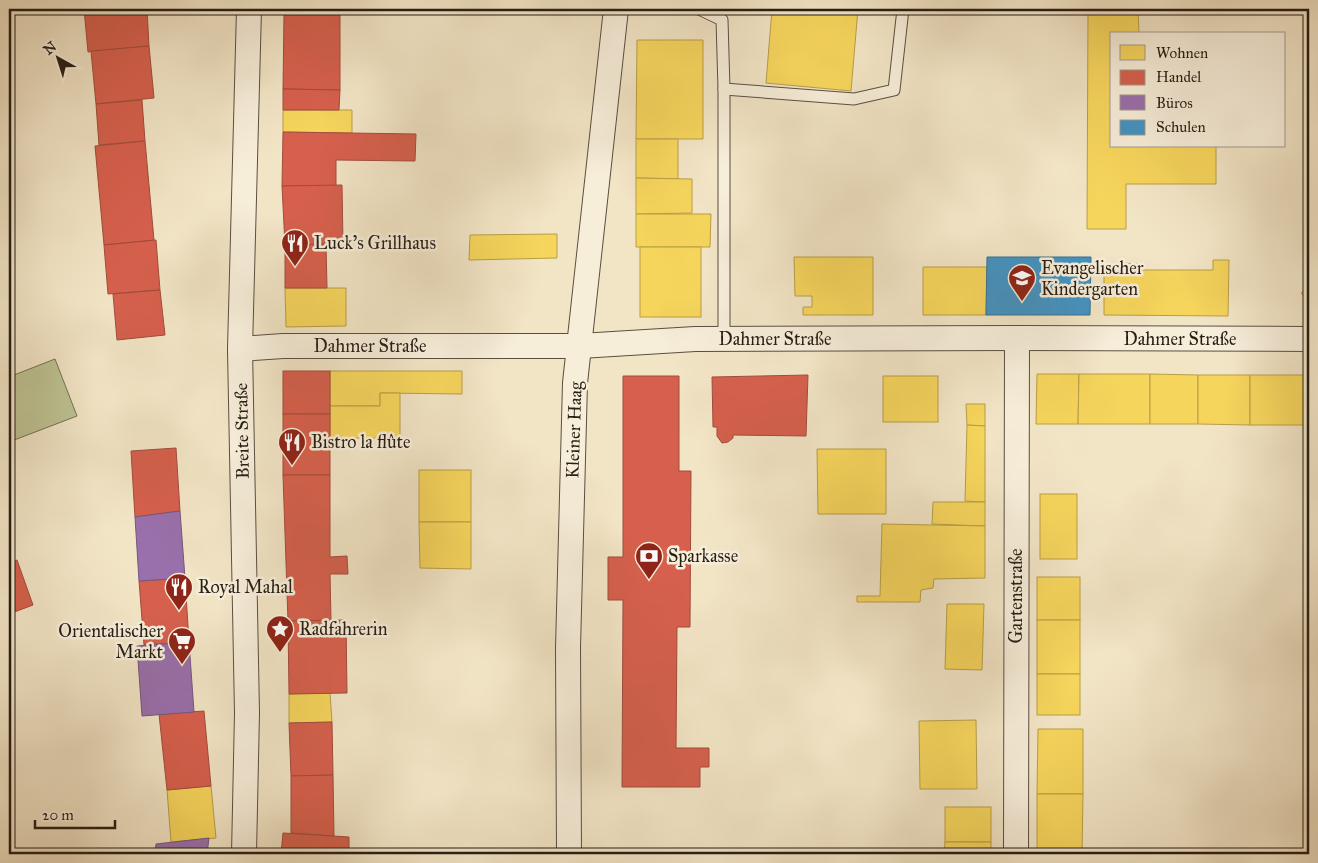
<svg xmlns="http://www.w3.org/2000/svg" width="1318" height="863" font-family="'IM FELL Great Primer',serif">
<rect width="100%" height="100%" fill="#f2e5c6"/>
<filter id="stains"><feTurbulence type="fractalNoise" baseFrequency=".004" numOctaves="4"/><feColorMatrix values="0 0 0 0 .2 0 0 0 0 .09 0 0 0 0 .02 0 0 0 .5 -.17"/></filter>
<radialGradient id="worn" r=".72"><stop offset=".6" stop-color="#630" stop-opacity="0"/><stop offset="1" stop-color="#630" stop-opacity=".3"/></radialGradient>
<polygon fill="#bec393" stroke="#727054" points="55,359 77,416 9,442 9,377"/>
<g fill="#f6d55c" stroke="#b89e47">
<polygon points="772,9 858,9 851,91 766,83"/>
<polygon points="1088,9 1138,9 1139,34 1112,34 1112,146 1216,146 1216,184 1126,184 1126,229 1087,229"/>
<polygon points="637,40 703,40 703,139 636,139"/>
<polygon points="283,110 352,110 352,133 283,132"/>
<polygon points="636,139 678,139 678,179 636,178"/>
<polygon points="636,178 692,179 692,213 636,214"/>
<polygon points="636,214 711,214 710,247 636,247"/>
<polygon points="557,234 557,258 469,260 470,235"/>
<rect x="640" y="247" width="61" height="70"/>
<polygon points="794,257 873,257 873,315 803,315 803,307 812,307 812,296 795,296"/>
<polygon points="1213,260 1229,260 1228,316 1104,315 1104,271 1123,271 1123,263 1138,264 1138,270 1213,270"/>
<polygon points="923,267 987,267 986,315 923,315"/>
<polygon points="1309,286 1309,302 1301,293"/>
<polygon points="285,288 346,288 346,326 286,327"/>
<polygon points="330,371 462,371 462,394 380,393 380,406 330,406"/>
<polygon points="1037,374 1079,374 1078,424 1036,424"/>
<polygon points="1079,374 1150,374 1150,424 1078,424"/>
<polygon points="1150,374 1198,375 1198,424 1150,424"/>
<polygon points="1198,375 1250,375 1250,425 1198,424"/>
<rect x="1250" y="375" width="59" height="50"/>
<rect x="883" y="376" width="55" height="46"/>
<polygon points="380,393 400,393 400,438 330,438 330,406 380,406"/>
<polygon points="966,404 985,404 985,426 967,425"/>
<polygon points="967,425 985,426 985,502 965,501"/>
<polygon points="817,449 886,449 886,514 818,514"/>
<rect x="419" y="470" width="52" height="52"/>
<rect x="1040" y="494" width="37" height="65"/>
<polygon points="933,502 985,502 985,526 932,524"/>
<polygon points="419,522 471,522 471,569 420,568"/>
<polygon points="882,524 985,526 985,578 934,579 933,588 921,590 920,602 857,602 857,596 880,596"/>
<rect x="1037" y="577" width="43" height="43"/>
<polygon points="947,604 984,604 982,670 945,669"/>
<rect x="1037" y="620" width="43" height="54"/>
<rect x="1037" y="674" width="43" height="41"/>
<polygon points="330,693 332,722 289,723 289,694"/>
<polygon points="976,720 977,789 920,789 919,721"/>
<polygon points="1038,729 1083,729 1083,794 1037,794"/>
<polygon points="211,786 216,838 171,842 167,790"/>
<polygon points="1037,794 1083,794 1082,854 1037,854"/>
<rect x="945" y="807" width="46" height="35"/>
<polygon points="945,842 991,842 991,854 944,854"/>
</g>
<g fill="#d6604d" stroke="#a14c3c">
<polygon points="84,9 147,9 149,46 88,52"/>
<rect x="284" y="9" width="48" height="5"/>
<polygon points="284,14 340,14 340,90 283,89"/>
<polygon points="149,46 154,98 96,104 91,51"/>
<polygon points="283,89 340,90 339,110 283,110"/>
<polygon points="142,100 145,141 99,145 96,104"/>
<polygon points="283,132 416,134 415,161 336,160 336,186 282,186"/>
<polygon points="145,141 154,240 104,245 95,146"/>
<polygon points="342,185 343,244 285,245 282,186"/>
<polygon points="156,240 160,290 108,294 104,245"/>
<polygon points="326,244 327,288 285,288 285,245"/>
<polygon points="160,290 165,335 117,340 113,294"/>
<rect x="283" y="371" width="47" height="43"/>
<polygon points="808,375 806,436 733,435 733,438 728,442 722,443 717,436 717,427 713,427 712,377"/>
<polygon points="623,376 679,376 679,471 691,471 690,627 677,627 676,748 709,748 709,767 700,767 700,787 622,787 623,600 608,600 608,557 623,557"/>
<rect x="283" y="414" width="47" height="61"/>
<polygon points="176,448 180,511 135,517 131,451"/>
<polygon points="283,475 330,475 330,557 347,556 348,574 330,574 331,620 288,621"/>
<polygon points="17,560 33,605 9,614 9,562"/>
<polygon points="185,578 189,642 144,645 139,581"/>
<polygon points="346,620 347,693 289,694 288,621"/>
<polygon points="204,711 211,786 167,790 159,714"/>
<polygon points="332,722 333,775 291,776 289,723"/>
<polygon points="333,775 334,836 291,833 291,776"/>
<polygon points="283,833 349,837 349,854 281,854"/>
</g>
<g fill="#9970ab" stroke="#76577e">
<polygon points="180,511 185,578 139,581 135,517"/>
<polygon points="189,642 194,712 142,716 137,646"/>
<polygon points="209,838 207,854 155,854 156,844"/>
</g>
<polygon fill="#4393c3" stroke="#3a708f" points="987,257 1091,257 1090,315 986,315"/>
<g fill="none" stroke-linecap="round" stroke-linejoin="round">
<g stroke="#594f41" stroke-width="13">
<g id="lane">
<polyline points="699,9 722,20 724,89 854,99 894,90 903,9"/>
<polyline points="724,89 724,339"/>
</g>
</g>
<g stroke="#594f41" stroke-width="26">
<g id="street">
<polyline points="240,349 283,346 580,346 695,339 1017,338 1309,339"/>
<polyline points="244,854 247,713 240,349 249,9"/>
<polyline points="569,854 568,648 575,383 616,9"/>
<polyline points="1016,854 1017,338"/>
</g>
</g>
<use href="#lane" stroke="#f7eeda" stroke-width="11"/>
<use href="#street" stroke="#f7eeda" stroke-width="24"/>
</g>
<defs>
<g id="restaurant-pin" transform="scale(1.4375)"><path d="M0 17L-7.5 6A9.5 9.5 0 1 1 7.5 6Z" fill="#8f2418" stroke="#f7eeda"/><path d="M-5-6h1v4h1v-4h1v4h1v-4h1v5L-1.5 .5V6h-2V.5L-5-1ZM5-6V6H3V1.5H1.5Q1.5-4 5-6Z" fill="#fff"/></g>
<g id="school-pin" transform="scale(1.4375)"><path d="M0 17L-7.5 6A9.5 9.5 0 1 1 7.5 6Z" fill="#8f2418" stroke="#f7eeda"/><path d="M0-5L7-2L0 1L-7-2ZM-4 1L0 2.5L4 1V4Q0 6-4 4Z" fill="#fff"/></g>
<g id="bank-pin" transform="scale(1.4375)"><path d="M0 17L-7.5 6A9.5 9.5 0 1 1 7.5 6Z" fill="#8f2418" stroke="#f7eeda"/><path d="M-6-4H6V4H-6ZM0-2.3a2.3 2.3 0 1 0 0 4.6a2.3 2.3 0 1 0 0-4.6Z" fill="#fff"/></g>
<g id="sight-pin" transform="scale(1.4375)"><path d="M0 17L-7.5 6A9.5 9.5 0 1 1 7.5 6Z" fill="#8f2418" stroke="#f7eeda"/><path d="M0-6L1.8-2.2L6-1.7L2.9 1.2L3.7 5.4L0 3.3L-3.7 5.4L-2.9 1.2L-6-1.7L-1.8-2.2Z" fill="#fff"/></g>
<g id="supermarket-pin" transform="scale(1.4375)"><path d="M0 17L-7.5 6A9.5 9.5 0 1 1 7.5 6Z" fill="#8f2418" stroke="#f7eeda"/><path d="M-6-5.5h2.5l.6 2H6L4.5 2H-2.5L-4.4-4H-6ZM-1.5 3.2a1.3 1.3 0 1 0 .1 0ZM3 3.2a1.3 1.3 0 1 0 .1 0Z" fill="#fff"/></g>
</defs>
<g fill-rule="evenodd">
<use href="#restaurant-pin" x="295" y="243"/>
<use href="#school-pin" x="1022" y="278"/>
<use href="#restaurant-pin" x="292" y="442"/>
<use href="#bank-pin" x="649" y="556"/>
<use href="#restaurant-pin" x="179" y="587"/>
<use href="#sight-pin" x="280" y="629"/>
<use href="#supermarket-pin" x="182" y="641"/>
</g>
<g text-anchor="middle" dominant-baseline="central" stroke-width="5" stroke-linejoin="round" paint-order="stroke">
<g font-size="18" fill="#261d15" stroke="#f7eeda" text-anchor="start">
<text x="314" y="243">Luck's Grillhaus</text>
<text x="1041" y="268">Evangelischer<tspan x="1041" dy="21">Kindergarten</tspan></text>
<text x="311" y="442">Bistro la flûte</text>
<text x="668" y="556">Sparkasse</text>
<text x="198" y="587">Royal Mahal</text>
<text x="299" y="629">Radfahrerin</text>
<text x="163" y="631" text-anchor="end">Orientalischer<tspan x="163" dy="21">Markt</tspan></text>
</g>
<g font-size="18" fill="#261d15" stroke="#f7eeda">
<text x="775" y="339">Dahmer Straße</text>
<text x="1180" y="339">Dahmer Straße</text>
<text x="370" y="346">Dahmer Straße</text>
<text transform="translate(574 430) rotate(-88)">Kleiner Haag</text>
<text transform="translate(242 431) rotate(-91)">Breite Straße</text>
<text transform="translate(1016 596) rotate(-90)">Gartenstraße</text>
</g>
</g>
<rect width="1318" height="863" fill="none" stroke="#f2e5c6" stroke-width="30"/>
<rect x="10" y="10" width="1298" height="843" fill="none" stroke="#261d15" stroke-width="2.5"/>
<rect x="15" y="15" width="1288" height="833" fill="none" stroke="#261d15"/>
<rect x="1110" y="32" width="175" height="115" fill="#f7eeda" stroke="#a39a8b"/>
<rect x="1120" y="45" width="25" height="15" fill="#f6d55c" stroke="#a39a8b"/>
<text x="1156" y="58" font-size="15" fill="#261d15">Wohnen</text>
<rect x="1120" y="70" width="25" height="15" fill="#d6604d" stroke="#a39a8b"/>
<text x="1156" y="82" font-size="15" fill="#261d15">Handel</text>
<rect x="1120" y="95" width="25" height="15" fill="#9970ab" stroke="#a39a8b"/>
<text x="1156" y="108" font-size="15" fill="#261d15">Büros</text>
<rect x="1120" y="120" width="25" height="15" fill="#4393c3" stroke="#a39a8b"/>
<text x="1156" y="132" font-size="15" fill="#261d15">Schulen</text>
<g transform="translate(58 58) rotate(321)" stroke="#f7eeda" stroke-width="4" paint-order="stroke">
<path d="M0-4L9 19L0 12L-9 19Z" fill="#261d15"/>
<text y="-8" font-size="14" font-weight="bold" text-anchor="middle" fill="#261d15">N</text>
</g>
<path d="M35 820v8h80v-8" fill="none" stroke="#261d15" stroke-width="2.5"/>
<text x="42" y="820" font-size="15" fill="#261d15" stroke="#f7eeda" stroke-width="4" paint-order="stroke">20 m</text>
<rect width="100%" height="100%" filter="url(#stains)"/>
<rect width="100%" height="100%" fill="url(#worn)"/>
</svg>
